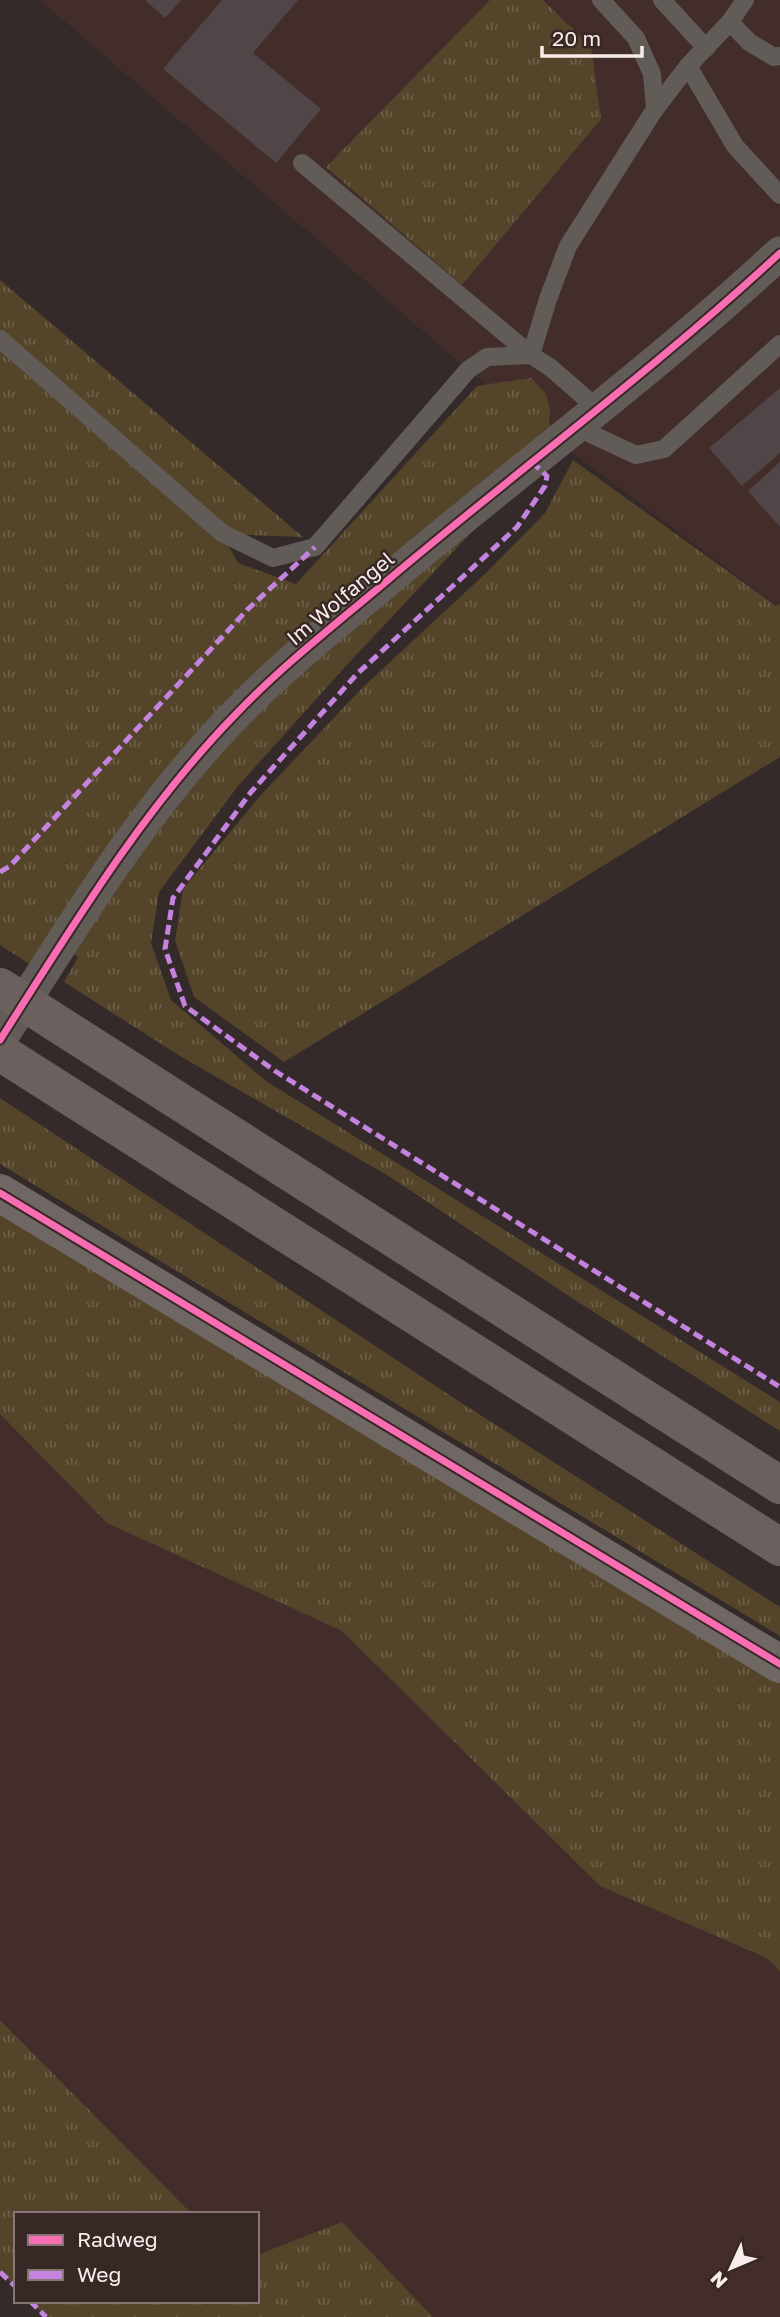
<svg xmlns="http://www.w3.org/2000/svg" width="780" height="2317" font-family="'Golos Text',sans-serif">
<defs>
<pattern id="grass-tufts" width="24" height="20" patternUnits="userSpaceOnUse" patternTransform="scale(1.75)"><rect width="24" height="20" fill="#54452a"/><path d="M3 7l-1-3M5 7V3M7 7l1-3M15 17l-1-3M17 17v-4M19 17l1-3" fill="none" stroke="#6d6049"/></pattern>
</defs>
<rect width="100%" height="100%" fill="#332a29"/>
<g fill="#422d2a">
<polygon points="40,0 780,0 780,604 777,606 557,441 468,370"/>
<polygon points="0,1414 107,1523 342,1631 600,1886 767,1958 780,1971 780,2317 433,2317 342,2222 257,2255 257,2214 192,2214 0,2020"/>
</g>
<g fill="url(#grass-tufts)">
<polygon points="490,0 543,0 591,47 601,119 462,285 326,167"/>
<polygon points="0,280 303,537 222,534 238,563 296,584 477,386 531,378 546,394 550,409 549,422 557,441 344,668 238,786 159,892 151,943 171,1000 266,1081 780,1402 780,1431 575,1300 387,1175 180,1056 64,982 78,957 50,937 31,965 0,945"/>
<polygon points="573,460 776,606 780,604 780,757 284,1062 194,997 175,940 183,889 260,796 363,687 486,573 545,513"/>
<polygon points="0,1098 457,1400 780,1607 780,1636 0,1164"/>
<polygon points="0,1211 780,1681 780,1971 767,1958 600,1886 342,1631 107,1523 0,1414"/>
<polygon points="0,2020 192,2214 16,2214 16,2287 0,2272"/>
<polygon points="342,2222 433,2317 46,2317 30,2301 257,2301 257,2255"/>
</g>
<g fill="#504647">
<polygon points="145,0 181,0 165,18"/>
<polygon points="222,0 298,0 253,53 321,109 276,163 163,69"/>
<polygon points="780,388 780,453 742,486 709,448"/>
<polygon points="780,462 780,527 748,491"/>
</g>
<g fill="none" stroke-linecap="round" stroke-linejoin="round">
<g stroke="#625c59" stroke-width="18">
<polyline points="662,0 706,48"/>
<polyline points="730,22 745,0"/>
<polyline points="688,66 735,146 780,195"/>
<polyline points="655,109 688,66 730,22 749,42 774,57 780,56"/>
<polyline points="302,163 531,355 548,299 568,246 655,109 652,74 636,38 601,0"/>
<polyline points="0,339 222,533 273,558 315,547 468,370 487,357 531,355 551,368 598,409"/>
<polyline points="576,427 636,455 664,449 780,344"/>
</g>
<path stroke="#625c59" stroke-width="33" d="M0 1040C72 927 142 810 236 714 283 665 337 623 388 580 518 470 655 369 780 253"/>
<polyline stroke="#6e6763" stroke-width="38" points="0,1193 780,1664"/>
<g stroke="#6a615e" stroke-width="38">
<polyline points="0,987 780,1485"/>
<polyline points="0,1052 780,1547"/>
</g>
<g stroke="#c483df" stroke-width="5" stroke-dasharray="10 5" stroke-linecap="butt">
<polyline points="532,462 547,476 545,486 517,527 357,674 251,792 173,898 165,949 185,1006 275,1071 780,1387"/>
<polyline points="0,872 10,866 248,609 315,547"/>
<polyline points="0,2272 16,2287"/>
<polyline points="30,2301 46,2317"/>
</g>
<g stroke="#372725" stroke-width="11">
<g id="cycleway">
<path d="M0 1040C72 927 142 810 236 714 283 665 337 623 388 580 518 470 655 369 780 253"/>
<polyline points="0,1193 780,1664"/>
</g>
</g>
<use href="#cycleway" stroke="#f96db3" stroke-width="7"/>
</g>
<g text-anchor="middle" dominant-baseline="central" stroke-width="5" stroke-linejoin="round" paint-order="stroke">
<g font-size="21" fill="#f8edeb" stroke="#372725">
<text transform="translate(340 598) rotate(-40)">Im Wolfangel</text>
</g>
</g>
<rect x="14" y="2212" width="245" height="91" fill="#372725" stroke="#847674" stroke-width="2"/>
<rect x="28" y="2235" width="35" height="10" fill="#f96db3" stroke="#847674" stroke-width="2"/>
<text x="77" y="2247" font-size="21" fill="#f8edeb">Radweg</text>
<rect x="28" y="2270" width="35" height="10" fill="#c483df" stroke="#847674" stroke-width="2"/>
<text x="77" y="2282" font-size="21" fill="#f8edeb">Weg</text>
<g transform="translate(731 2268) rotate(226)" stroke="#372725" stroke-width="5" paint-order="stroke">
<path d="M0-5L12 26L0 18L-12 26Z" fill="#f8edeb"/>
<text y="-10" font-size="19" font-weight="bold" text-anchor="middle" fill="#f8edeb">N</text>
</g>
<path d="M542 46v10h100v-10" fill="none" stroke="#f8edeb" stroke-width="3.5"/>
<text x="552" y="46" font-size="21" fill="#f8edeb" stroke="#372725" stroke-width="5" paint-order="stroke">20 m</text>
</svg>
